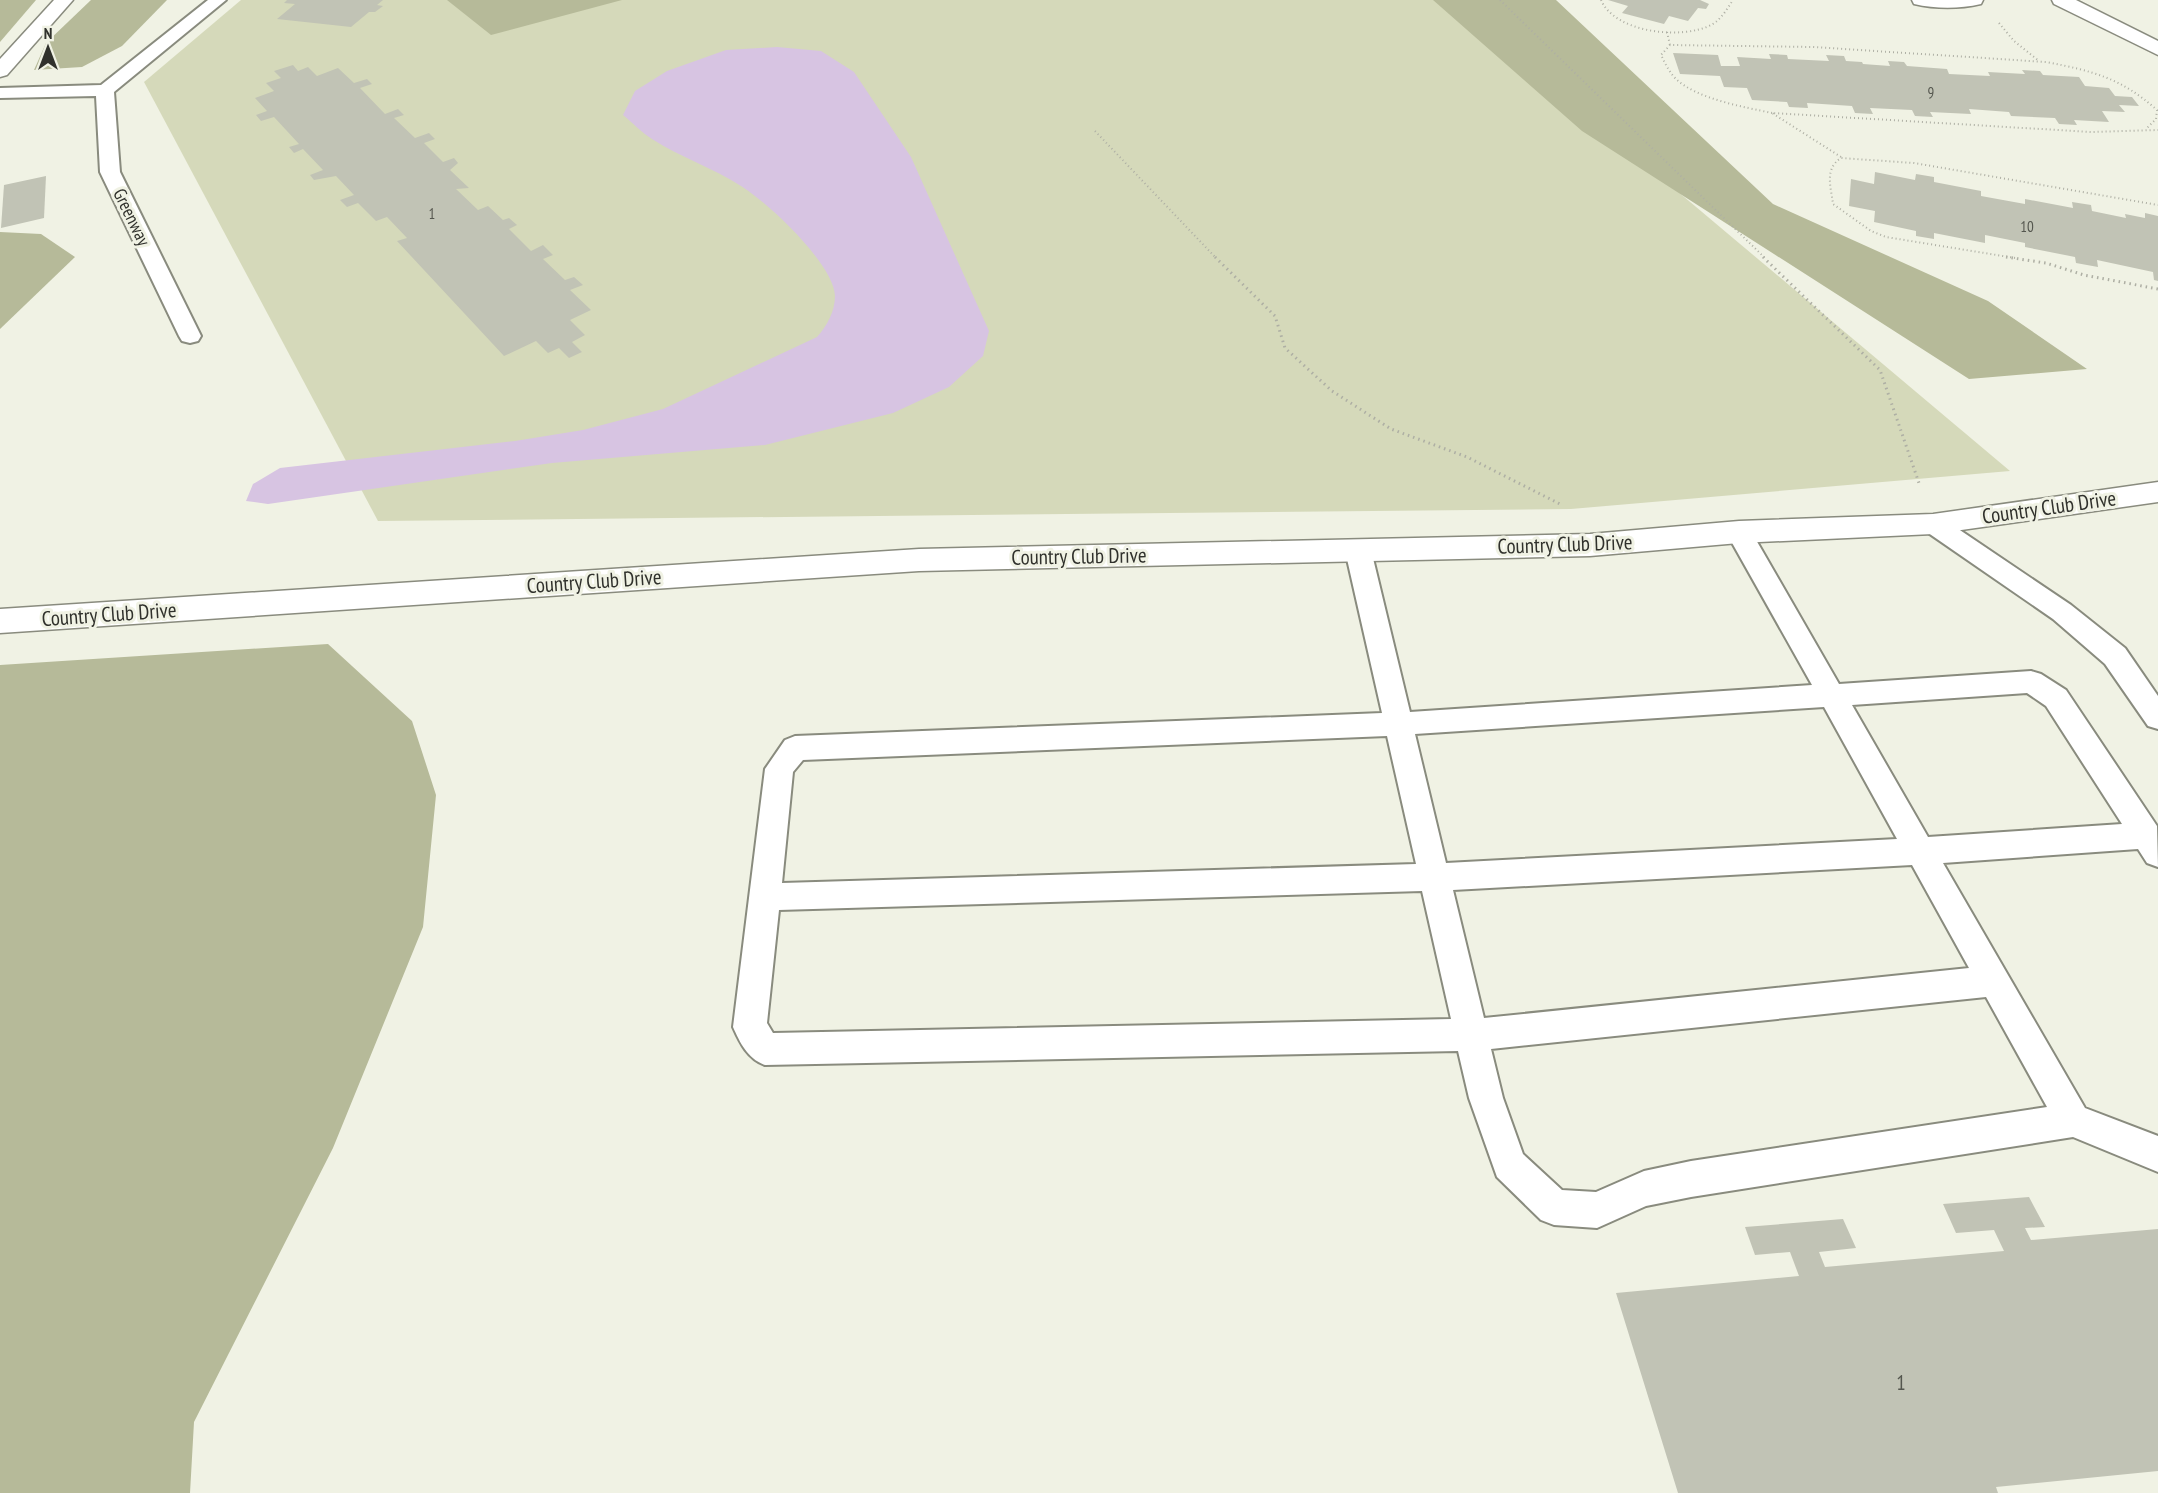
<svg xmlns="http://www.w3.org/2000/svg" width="2158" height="1493" font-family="'PT Sans Narrow',sans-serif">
<rect width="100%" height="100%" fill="#f0f2e4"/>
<polygon fill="#d5d9ba" points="241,0 1450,0 2010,471 1571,509 378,521 144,82"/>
<g fill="#b6ba99">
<polygon points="0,0 36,0 0,42"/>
<polygon points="91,0 167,0 122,46 82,67 34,70 46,43"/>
<polygon points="447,0 622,0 491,35"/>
<polygon points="1433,0 1556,0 1773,204 1988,301 2087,369 1969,379 1582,131"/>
<polygon points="0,232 41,234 75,257 0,329"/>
<polygon points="328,644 412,721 436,795 423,927 333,1148 194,1422 190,1493 0,1493 0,665"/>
</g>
<path fill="#d7c4e2" d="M777 47 821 51 854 72 911 157 989 331 983 356 949 387 893 413 765 445 552 463 268 504 246 501 253 484 280 468 515 441 583 430 663 409 817 337C827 326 835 311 835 296 834 264 767 202 741 186 713 168 680 157 652 139 641 132 633 123 623 115L635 91 667 71 726 50Z"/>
<g fill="#c1c3b5">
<polygon points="287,0 383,0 377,5 383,6 375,12 369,12 351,27 277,19 295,4 284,3"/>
<polygon points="1608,0 1700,0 1709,4 1706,9 1698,8 1688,21 1669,16 1664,24 1622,13 1628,6"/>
<polygon points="1673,53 1718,55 1721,66 1740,66 1737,57 1771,59 1769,54 1787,55 1788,59 1829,61 1826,55 1844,56 1846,61 1862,62 1863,64 1890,66 1888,61 1904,62 1907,66 1947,69 1949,74 1990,76 1988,72 2025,74 2022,70 2040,71 2043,75 2079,77 2085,86 2109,88 2115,96 2132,97 2139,106 2119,105 2125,112 2102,111 2109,122 2074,120 2077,125 2059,124 2055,118 2011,116 2009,112 1969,109 1971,114 1930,112 1933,117 1915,116 1912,110 1870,108 1873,114 1855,113 1852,106 1807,103 1808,108 1789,107 1787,102 1752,100 1747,88 1724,87 1720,76 1680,74"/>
<polygon points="293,65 298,71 308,67 317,76 338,68 354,83 367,79 372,84 360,88 385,114 398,109 404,115 394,118 415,138 429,133 435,139 424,143 443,162 454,158 458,163 450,170 469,188 456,189 478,210 488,206 503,220 509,218 517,225 509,229 531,251 543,245 553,255 543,259 565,280 574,277 583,285 570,290 591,310 570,320 585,335 572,342 582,352 569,358 559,348 548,353 536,341 504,356 397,241 407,238 387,217 376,221 358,203 347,207 340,200 354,195 336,176 314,180 310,175 323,170 303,149 294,153 289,147 299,144 274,117 261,121 256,115 267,111 255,98 274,91 266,83 281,78 274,71"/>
<polygon points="1875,172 1915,180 1916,174 1934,177 1934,182 1981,191 1981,196 2025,204 2025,199 2073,208 2072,202 2091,205 2092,211 2126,218 2125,214 2145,218 2145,213 2158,216 2158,281 2154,280 2153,272 2097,260 2098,267 2076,263 2075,257 2025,247 2025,243 1985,235 1985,243 1934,233 1934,239 1916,236 1916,231 1874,222 1875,211 1849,206 1851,179 1874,184"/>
<polygon points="46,176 44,218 1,228 4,185"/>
<polygon points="2029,1197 2045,1227 2025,1228 2031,1240 2158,1229 2158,1471 1996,1487 1998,1493 1678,1493 1616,1293 1799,1276 1790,1252 1755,1255 1745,1227 1843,1219 1856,1248 1819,1252 1825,1267 2004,1251 1994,1230 1956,1233 1943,1204"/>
</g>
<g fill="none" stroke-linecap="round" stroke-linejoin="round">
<g stroke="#898b7e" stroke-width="4">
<g id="service">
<polygon points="208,0 226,0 114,92 120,172 201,336 198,341 190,343 182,341 179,336 100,172 96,96 0,98 0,88 101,85"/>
<polygon points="1933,515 1942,518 2071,605 2125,648 2158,696 2158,729 2148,726 2105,664 2053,619 1924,530 1921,524 1924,518"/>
<path d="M1739 523 1748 526 1839 684 2031 671 2041 674 2066 690 2157 826 2158 867 2147 863 2138 849 1943 863 2085 1108 2158 1136V1172L2073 1137 1691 1197 1646 1206 1597 1228 1554 1225 1541 1220 1497 1177 1469 1098 1458 1051 765 1065C748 1059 740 1043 733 1027L765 769 785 740 795 736 1382 713 1345 550 1349 543 1358 541 1367 543 1371 550 1410 712 1812 685 1726 532 1730 526ZM2027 693 2046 706 2122 824 1928 837 1852 705ZM1824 707 1897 839 1446 863 1415 734ZM1387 736 1416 864 782 883 793 772 803 760ZM1912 865 1969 968 1484 1018 1453 890ZM1422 891 1451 1019 773 1033 767 1023 779 910ZM1986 997 2047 1107 1691 1161 1644 1171 1596 1192 1562 1190 1523 1154 1503 1098 1491 1049Z"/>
</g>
</g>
<g stroke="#898b7e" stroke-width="3">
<g id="minor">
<polygon points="54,0 73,0 7,75 0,77 0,59"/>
<path d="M1912 0H1983L1981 4C1959 9 1936 9 1914 4Z"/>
<polygon points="2052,0 2076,0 2158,41 2158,55 2054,4"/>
<polygon points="2158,482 2158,502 1933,534 1739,543 1590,556 919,571 0,633 0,609 919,549 1590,534 1739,521 1933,514"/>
</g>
</g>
<g stroke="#aeafa4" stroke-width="2" stroke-dasharray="1 3" stroke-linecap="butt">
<polyline points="1500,0 1765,258"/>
<path d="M1601 0C1615 33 1682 40 1711 25 1721 20 1727 9 1733 0"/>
<polyline points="1999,23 2014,41 2039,61"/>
<polyline points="1667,32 1670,45"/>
<path d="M1772 113C1744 107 1697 99 1676 79 1669 72 1665 63 1661 55L1670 45 1813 47 2046 62C2093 71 2121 78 2157 110L2156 119 2147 128"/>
<polyline points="1095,131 1216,258"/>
<polyline points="1841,157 1772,113 2091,132 2158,130"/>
<path d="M2015 258 1886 237 1871 231 1833 204C1831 187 1824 169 1841 158L1914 163 2158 205"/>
</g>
<g stroke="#aeafa4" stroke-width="3" stroke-dasharray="1.5 4" stroke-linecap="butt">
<polyline points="1215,257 1275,316 1285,348 1332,391 1391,429 1467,457 1560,504"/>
<polyline points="1763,257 1880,370 1920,486"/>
<polyline points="2006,257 2046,263 2084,275 2158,289"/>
</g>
<use href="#service" fill="#fff" fill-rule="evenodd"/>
<use href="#minor" fill="#fff" fill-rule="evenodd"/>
</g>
<g text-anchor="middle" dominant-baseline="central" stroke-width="6" stroke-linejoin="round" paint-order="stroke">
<g font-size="15" fill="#54564e">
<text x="1931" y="92">9</text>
<text x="432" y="213">1</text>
<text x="2027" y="226">10</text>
</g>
<g font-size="18" fill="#30312c" stroke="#f0f2e4">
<text transform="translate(132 217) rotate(64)">Greenway</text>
</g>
<g font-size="21" fill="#30312c" stroke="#f0f2e4">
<text transform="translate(2049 507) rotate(-8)">Country Club Drive</text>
<text transform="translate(1565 544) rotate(-2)">Country Club Drive</text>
<text transform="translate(1079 556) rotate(-1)">Country Club Drive</text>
<text transform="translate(594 581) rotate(-4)">Country Club Drive</text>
<text transform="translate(109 614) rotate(-4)">Country Club Drive</text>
</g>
<g font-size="21" fill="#54564e">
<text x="1901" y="1382">1</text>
</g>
</g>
<g transform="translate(48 48)" stroke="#f0f2e4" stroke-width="4.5" paint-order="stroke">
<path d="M0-4.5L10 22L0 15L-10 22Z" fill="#30312c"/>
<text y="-9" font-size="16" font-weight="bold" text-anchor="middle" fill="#30312c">N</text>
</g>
</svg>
